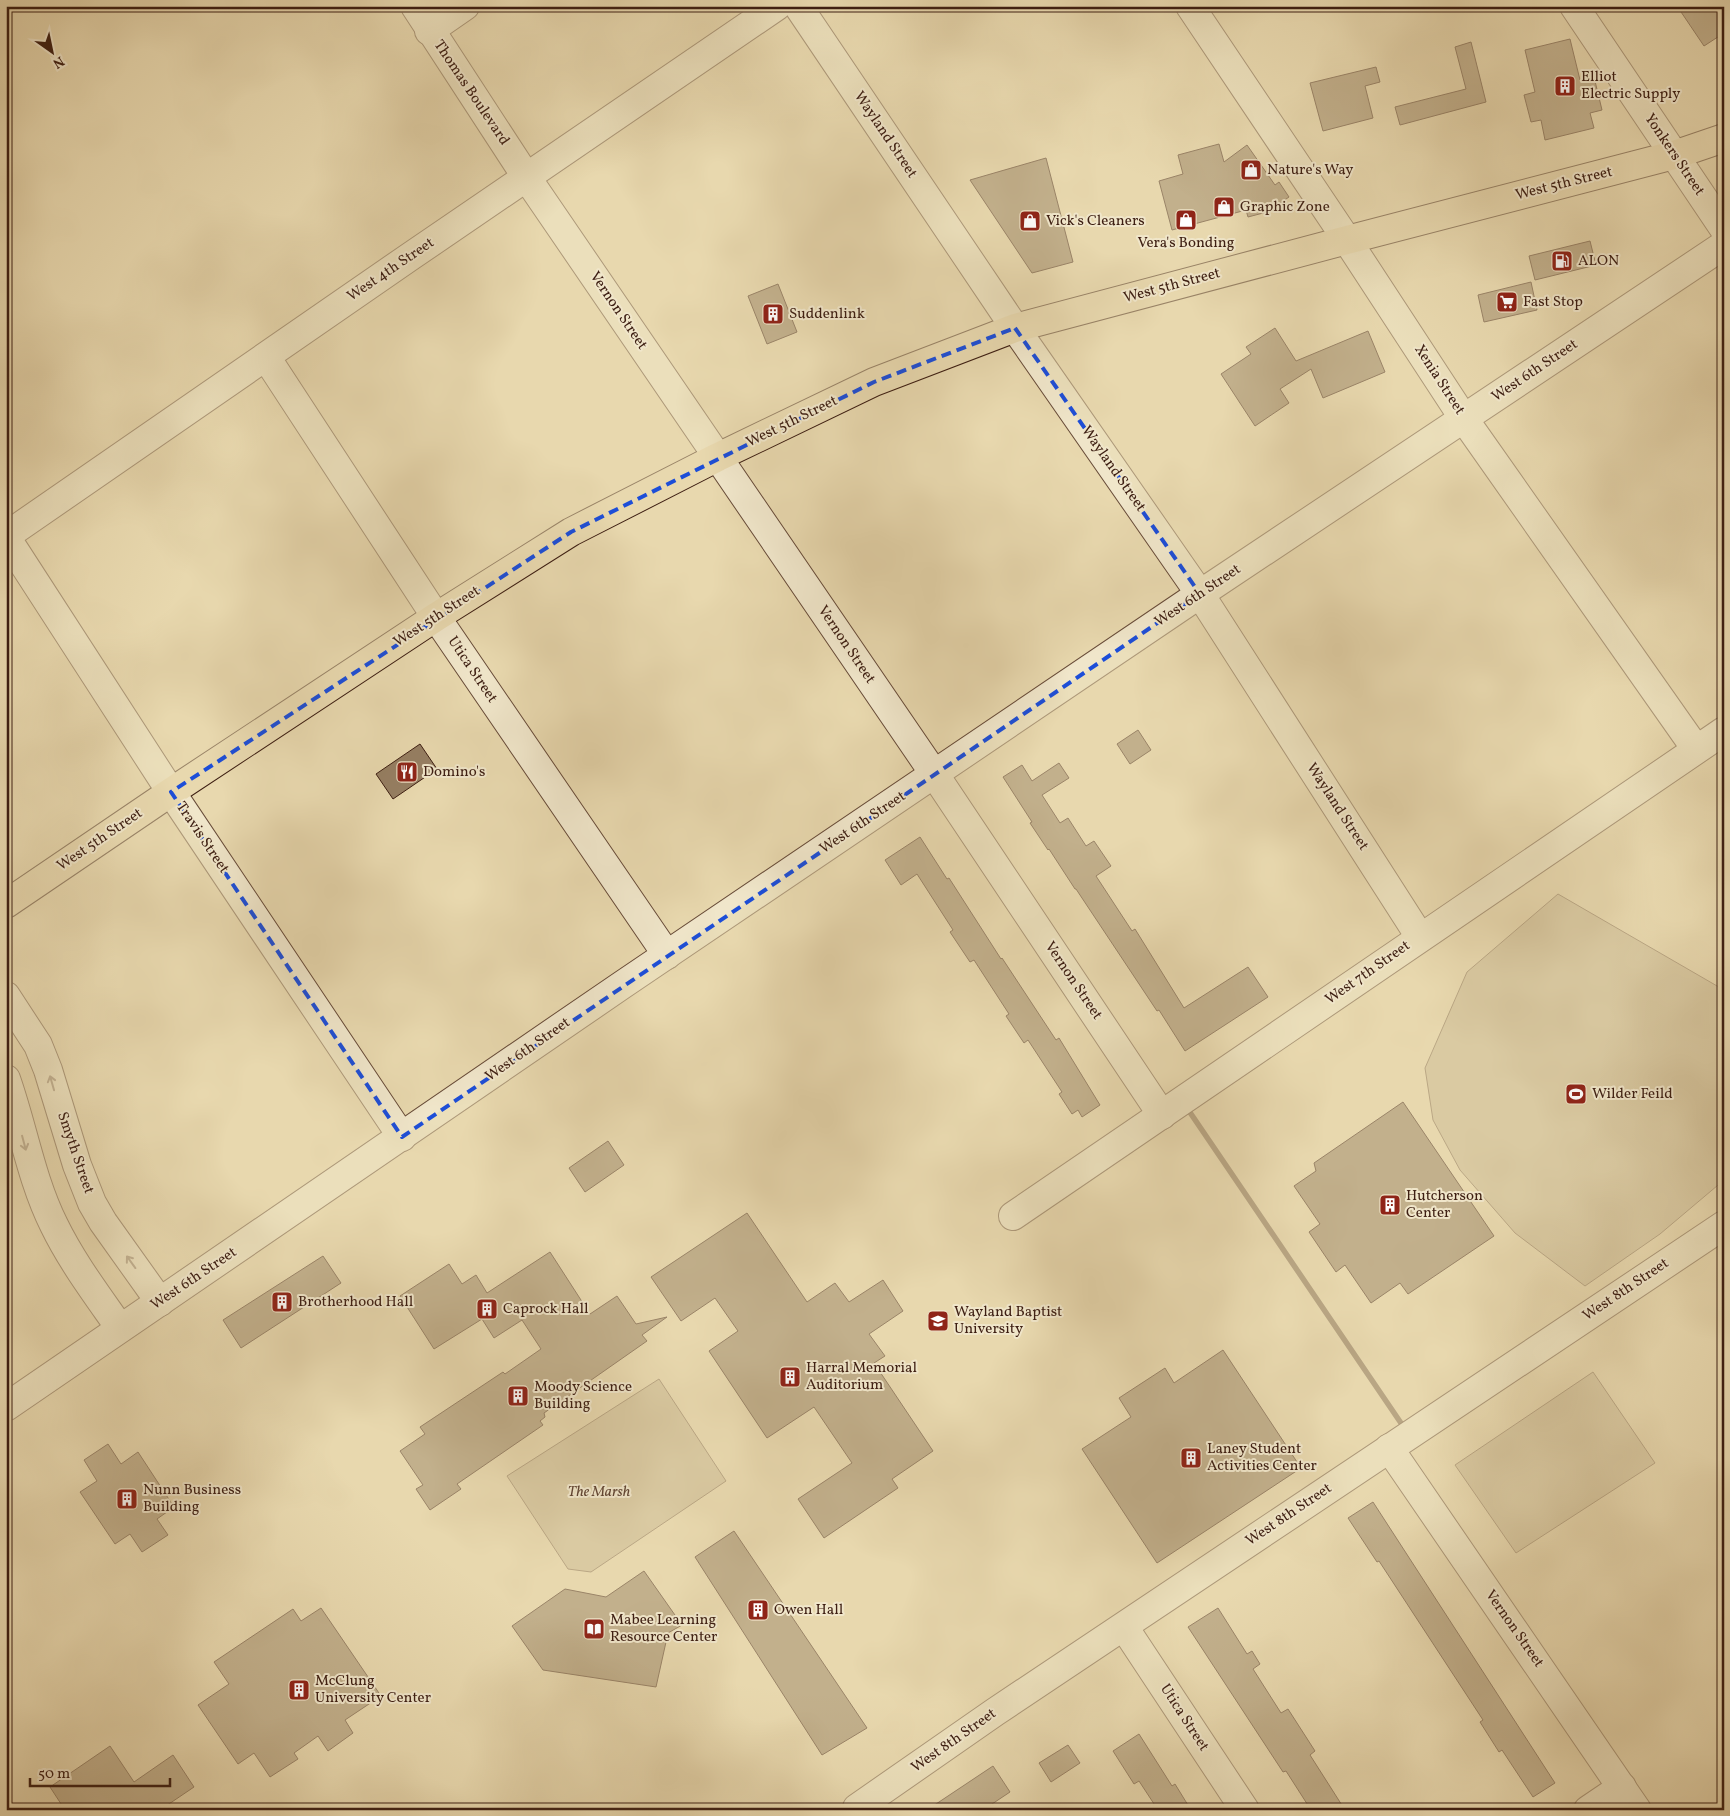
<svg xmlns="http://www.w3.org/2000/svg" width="1730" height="1816" font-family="Vollkorn,serif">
<rect width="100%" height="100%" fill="#e8d8ae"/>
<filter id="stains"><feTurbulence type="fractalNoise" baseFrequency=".004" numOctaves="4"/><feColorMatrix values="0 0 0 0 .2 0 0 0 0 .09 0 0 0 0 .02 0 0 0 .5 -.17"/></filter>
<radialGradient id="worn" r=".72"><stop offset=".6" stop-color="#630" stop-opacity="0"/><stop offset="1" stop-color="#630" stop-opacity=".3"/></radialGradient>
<g fill="#cbb893" stroke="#846b52">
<polygon points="1558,894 1724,990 1724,1180 1660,1234 1585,1286 1515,1233 1460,1170 1433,1120 1425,1068 1467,972"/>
<polygon points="1593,1372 1655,1463 1516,1553 1455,1465"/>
<polygon points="659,1379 726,1481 591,1572 568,1569 507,1476"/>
</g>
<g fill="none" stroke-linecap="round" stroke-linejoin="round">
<polyline stroke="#816850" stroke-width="5.5" points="1187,1108 1405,1429"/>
</g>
<g fill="#967f63" stroke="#3d1e12">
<polygon points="1677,6 1724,6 1724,33 1704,46"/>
<polygon points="1570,39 1580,80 1594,77 1602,110 1590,113 1594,128 1545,140 1541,120 1531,122 1524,95 1535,92 1525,50"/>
<polygon points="1471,42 1486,102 1400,125 1395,107 1466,89 1455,47"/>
<polygon points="1376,67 1380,82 1365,86 1373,118 1323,131 1310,83"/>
<polygon points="1219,144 1224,162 1247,145 1275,185 1279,182 1289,197 1267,212 1248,217 1246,210 1172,230 1159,181 1183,174 1178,155"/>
<polygon points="1046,158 1073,262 1032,273 970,180"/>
<polygon points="1590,241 1596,265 1535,280 1529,256"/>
<polygon points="1531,282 1537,310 1484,322 1478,295"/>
<polygon points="778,284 797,332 767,344 748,296"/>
<polygon points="1275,328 1296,361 1368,331 1385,372 1323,398 1311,369 1280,389 1289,403 1255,426 1221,374 1251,354 1246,347"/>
<polygon points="1138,730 1151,750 1130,764 1117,744"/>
<polygon points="420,744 437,769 393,799 376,774"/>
<polygon points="1059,763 1069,778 1042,795 1060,823 1068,818 1086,846 1094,841 1111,866 1096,876 1132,931 1135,929 1184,1008 1248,967 1268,997 1185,1051 1159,1010 1157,1011 1076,889 1075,889 1049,849 1048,850 1030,823 1032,822 1003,777 1022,765 1032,781"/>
<polygon points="920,837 947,879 949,878 1001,959 1002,958 1056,1040 1059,1038 1100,1105 1082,1117 1078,1110 1072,1114 1059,1094 1062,1092 1028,1040 1024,1043 1006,1016 1009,1014 974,960 970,962 950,932 953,930 917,874 901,885 885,860"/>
<polygon points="1403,1102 1494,1236 1408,1294 1400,1283 1371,1303 1345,1265 1336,1272 1309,1232 1320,1224 1294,1186 1316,1171 1314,1163"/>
<polygon points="608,1141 624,1165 585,1192 569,1168"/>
<polygon points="747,1213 807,1302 835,1283 849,1302 883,1280 903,1311 869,1334 885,1356 874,1363 933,1451 892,1479 898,1488 824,1538 798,1499 852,1463 814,1407 767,1438 709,1351 738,1331 715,1298 681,1321 651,1277"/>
<polygon points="550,1252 590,1314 617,1296 636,1324 667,1317 642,1335 647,1341 544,1413 545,1417 540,1421 543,1425 457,1484 461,1489 430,1510 416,1489 423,1485 400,1451 425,1434 420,1427 503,1372 505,1374 541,1349 522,1320 494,1338 482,1319 434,1349 400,1296 449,1264 462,1284 476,1275 487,1293"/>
<polygon points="323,1256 341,1283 241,1348 223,1320"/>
<polygon points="1223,1350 1301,1468 1157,1563 1082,1449 1131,1417 1119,1398 1165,1368 1174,1383"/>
<polygon points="108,1444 121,1464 138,1452 174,1507 157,1519 168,1535 142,1552 130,1534 115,1544 80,1492 97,1481 84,1460"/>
<polygon points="1373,1502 1555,1783 1533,1797 1502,1750 1499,1752 1480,1722 1483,1720 1379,1561 1377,1562 1348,1518"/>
<polygon points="734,1531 867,1728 822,1755 695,1557"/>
<polygon points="644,1571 682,1625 668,1633 656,1687 543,1670 512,1626 565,1589 606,1597"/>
<polygon points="321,1608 381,1696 345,1720 353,1733 328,1751 318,1736 294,1753 298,1759 270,1777 254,1753 238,1764 198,1705 229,1684 214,1662 293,1609 301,1621"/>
<polygon points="1218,1608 1247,1654 1252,1651 1260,1664 1253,1669 1281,1713 1288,1709 1315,1751 1310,1755 1345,1810 1311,1810 1286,1771 1283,1772 1188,1627"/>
<polygon points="1139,1734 1172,1786 1175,1784 1191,1810 1158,1810 1139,1781 1134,1784 1113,1751"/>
<polygon points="1068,1745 1080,1763 1051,1782 1039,1763"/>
<polygon points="110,1746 134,1782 173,1755 194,1787 160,1810 65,1810 50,1787"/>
<polygon points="993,1766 1010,1792 983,1810 927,1810"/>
</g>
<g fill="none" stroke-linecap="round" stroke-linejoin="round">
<g stroke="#684c39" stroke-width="30">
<g id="minor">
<polyline points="415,6 527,178 935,775 1162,1115"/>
<polyline points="798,6 1015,328 1200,594 1420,937"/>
<polyline points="1190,6 1347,240 1464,419 1696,749"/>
<polyline points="1574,6 1724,229"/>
<polyline points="429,31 465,6"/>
<polyline points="266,357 436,617 667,955"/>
<polyline points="6,536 411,256 777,6"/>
<polyline points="6,537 171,792 402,1137"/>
<polyline points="6,996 38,1045 48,1070 77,1165 92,1203 103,1222 160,1302"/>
<path d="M6 1079C23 1127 31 1179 54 1225 72 1262 97 1295 120 1328"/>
<polyline points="1013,1216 1724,731"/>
<polyline points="6,1407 622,985 1200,594 1724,245"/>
<polyline points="1389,1448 1637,1810"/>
<polyline points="1124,1627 1245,1810"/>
<polyline points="858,1810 857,1808 995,1712 1724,1225"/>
<polyline points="1588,1810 1622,1787"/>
</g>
</g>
<g stroke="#3d1e12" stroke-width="30">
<polyline id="major" points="6,904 171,792 436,617 571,532 718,457 874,382 1015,328 1347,240 1674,155 1724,138"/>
</g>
<use href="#minor" stroke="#f0e6ca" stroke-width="28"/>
<use href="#major" stroke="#e8d8ae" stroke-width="28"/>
</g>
<defs><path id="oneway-shaft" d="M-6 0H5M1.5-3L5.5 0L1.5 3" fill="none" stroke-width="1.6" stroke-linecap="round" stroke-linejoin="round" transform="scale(1.25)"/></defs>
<g stroke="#96826e">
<use href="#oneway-shaft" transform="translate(52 1083) rotate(-106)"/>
<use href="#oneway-shaft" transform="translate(24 1143) rotate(75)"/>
<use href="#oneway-shaft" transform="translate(131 1262) rotate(-126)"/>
</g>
<path d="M0 0H1730V1816H0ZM1015 328 1200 594 402 1137 171 792 571 532 874 382Z" fill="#e8d8ae" fill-opacity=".55" fill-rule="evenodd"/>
<path fill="none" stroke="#1d4ed8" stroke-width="4" stroke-dasharray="10 6" stroke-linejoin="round" d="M1015 328 1200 594 402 1137 171 792 571 532 874 382Z"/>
<defs>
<g id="building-square" transform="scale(1.125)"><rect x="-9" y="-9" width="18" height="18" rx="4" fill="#8f2418" stroke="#f0e6ca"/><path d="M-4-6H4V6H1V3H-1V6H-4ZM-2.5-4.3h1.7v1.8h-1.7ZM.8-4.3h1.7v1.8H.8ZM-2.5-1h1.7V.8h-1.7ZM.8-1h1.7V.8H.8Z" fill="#fff"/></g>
<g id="shop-square" transform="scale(1.125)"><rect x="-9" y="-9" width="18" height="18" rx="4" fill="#8f2418" stroke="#f0e6ca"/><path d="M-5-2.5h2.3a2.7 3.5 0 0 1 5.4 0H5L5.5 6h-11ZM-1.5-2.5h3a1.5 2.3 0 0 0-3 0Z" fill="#fff"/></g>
<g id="fuel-square" transform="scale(1.125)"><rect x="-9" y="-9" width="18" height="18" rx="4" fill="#8f2418" stroke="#f0e6ca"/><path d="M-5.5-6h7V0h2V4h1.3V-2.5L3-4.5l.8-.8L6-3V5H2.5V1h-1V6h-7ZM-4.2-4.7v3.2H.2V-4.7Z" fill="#fff"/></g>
<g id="supermarket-square" transform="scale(1.125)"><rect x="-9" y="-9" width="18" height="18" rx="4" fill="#8f2418" stroke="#f0e6ca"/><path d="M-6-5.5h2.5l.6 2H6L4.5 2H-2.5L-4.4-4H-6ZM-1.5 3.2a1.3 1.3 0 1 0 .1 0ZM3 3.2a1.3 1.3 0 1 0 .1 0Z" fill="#fff"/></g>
<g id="restaurant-square" transform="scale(1.125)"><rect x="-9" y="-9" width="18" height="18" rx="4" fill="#8f2418" stroke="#f0e6ca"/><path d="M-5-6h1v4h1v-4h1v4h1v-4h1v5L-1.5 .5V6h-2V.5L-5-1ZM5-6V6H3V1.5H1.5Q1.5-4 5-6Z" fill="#fff"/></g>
<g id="stadium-square" transform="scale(1.125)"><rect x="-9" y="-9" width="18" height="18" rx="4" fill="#8f2418" stroke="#f0e6ca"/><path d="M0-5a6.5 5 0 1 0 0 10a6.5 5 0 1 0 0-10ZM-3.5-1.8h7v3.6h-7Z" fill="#fff"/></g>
<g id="university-square" transform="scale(1.125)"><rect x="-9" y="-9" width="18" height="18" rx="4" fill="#8f2418" stroke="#f0e6ca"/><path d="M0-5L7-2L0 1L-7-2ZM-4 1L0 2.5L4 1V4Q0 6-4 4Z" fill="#fff"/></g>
<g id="library-square" transform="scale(1.125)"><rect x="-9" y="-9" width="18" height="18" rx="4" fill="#8f2418" stroke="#f0e6ca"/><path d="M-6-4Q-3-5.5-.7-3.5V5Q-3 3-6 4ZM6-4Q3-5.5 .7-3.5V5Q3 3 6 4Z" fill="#fff"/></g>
</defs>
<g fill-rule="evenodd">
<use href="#building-square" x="1565" y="86"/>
<use href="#shop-square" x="1251" y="170"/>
<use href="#shop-square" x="1224" y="207"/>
<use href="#shop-square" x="1186" y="220"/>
<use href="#shop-square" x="1030" y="221"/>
<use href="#fuel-square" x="1562" y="261"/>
<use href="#supermarket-square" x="1507" y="302"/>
<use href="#building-square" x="773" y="314"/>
<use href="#restaurant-square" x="407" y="772"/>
<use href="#stadium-square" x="1576" y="1094"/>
<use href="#building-square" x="1390" y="1205"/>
<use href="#building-square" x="282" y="1302"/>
<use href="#building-square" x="487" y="1309"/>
<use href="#university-square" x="938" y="1321"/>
<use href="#building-square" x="790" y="1377"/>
<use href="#building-square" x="518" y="1396"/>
<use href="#building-square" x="1191" y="1458"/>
<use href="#building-square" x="127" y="1499"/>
<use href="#building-square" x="758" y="1610"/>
<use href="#library-square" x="594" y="1629"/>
<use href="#building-square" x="299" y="1690"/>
</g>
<g text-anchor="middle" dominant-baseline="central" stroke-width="4" stroke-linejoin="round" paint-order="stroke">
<g font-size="15" fill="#3d1e12" stroke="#f0e6ca" text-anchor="start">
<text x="1581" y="77">Elliot<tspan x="1581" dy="17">Electric Supply</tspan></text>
<text x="1267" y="170">Nature's Way</text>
<text x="1240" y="207">Graphic Zone</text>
<text x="1046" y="221">Vick's Cleaners</text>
<text x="1186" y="243" text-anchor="middle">Vera's Bonding</text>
<text x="1578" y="261">ALON</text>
<text x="1523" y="302">Fast Stop</text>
<text x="789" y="314">Suddenlink</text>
<text x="423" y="772">Domino's</text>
<text x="1592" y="1094">Wilder Feild</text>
<text x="1406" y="1196">Hutcherson<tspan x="1406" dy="17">Center</tspan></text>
<text x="298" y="1302">Brotherhood Hall</text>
<text x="503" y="1309">Caprock Hall</text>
<text x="954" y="1312">Wayland Baptist<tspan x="954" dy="17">University</tspan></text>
<text x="806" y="1368">Harral Memorial<tspan x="806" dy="17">Auditorium</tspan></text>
<text x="534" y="1387">Moody Science<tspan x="534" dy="17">Building</tspan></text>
<text x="1207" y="1449">Laney Student<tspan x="1207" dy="17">Activities Center</tspan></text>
<text x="143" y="1490">Nunn Business<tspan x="143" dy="17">Building</tspan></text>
<text x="774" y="1610">Owen Hall</text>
<text x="610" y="1620">Mabee Learning<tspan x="610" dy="17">Resource Center</tspan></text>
<text x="315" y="1681">McClung<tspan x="315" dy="17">University Center</tspan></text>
</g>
<g font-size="15" fill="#3d1e12" stroke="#f0e6ca">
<text transform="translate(471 93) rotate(56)">Thomas Boulevard</text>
<text transform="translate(885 135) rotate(56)">Wayland Street</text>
<text transform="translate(1674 155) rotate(56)">Yonkers Street</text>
<text transform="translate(1564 184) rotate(-14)">West 5th Street</text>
<text transform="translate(391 270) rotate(-34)">West 4th Street</text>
<text transform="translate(1172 286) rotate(-15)">West 5th Street</text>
<text transform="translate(618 311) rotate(56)">Vernon Street</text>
<text transform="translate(1535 371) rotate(-34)">West 6th Street</text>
<text transform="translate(1439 380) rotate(57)">Xenia Street</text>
<text transform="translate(792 422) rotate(-26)">West 5th Street</text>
<text transform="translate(1113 469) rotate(55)">Wayland Street</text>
<text transform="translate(1198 596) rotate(-34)">West 6th Street</text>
<text transform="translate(437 617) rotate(-33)">West 5th Street</text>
<text transform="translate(846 645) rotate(56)">Vernon Street</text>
<text transform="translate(472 670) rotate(56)">Utica Street</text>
<text transform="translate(1337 807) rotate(57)">Wayland Street</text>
<text transform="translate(863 823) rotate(-34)">West 6th Street</text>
<text transform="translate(202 838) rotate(56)">Travis Street</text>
<text transform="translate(100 840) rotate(-34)">West 5th Street</text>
<text transform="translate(1368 973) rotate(-35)">West 7th Street</text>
<text transform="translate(1073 981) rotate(56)">Vernon Street</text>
<text transform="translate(528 1050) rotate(-35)">West 6th Street</text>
<text transform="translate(75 1153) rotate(71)">Smyth Street</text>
<text transform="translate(194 1279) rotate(-34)">West 6th Street</text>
<text transform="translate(1626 1290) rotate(-34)">West 8th Street</text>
<text transform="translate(1289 1515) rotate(-34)">West 8th Street</text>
<text transform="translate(1514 1629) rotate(55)">Vernon Street</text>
<text transform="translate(1184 1718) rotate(57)">Utica Street</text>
<text transform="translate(954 1741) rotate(-35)">West 8th Street</text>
</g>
<g font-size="15" font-style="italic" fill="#604432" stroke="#f0e6ca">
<text x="599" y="1492">The Marsh</text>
</g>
</g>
<rect width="1730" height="1816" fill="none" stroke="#e8d8ae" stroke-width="25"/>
<rect x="8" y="8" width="1715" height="1801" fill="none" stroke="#3d1e12" stroke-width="2.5"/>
<rect x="12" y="12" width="1705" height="1791" fill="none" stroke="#3d1e12"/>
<g transform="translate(52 52) rotate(147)" stroke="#f0e6ca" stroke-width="4" paint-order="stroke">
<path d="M0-4L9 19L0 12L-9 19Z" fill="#3d1e12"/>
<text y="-8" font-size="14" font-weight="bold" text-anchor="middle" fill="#3d1e12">N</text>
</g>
<path d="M30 1778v8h140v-8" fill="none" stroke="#3d1e12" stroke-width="2.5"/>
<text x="38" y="1778" font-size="15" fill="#3d1e12" stroke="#f0e6ca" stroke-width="4" paint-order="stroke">50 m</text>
<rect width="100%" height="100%" filter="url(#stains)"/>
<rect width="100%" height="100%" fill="url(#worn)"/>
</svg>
